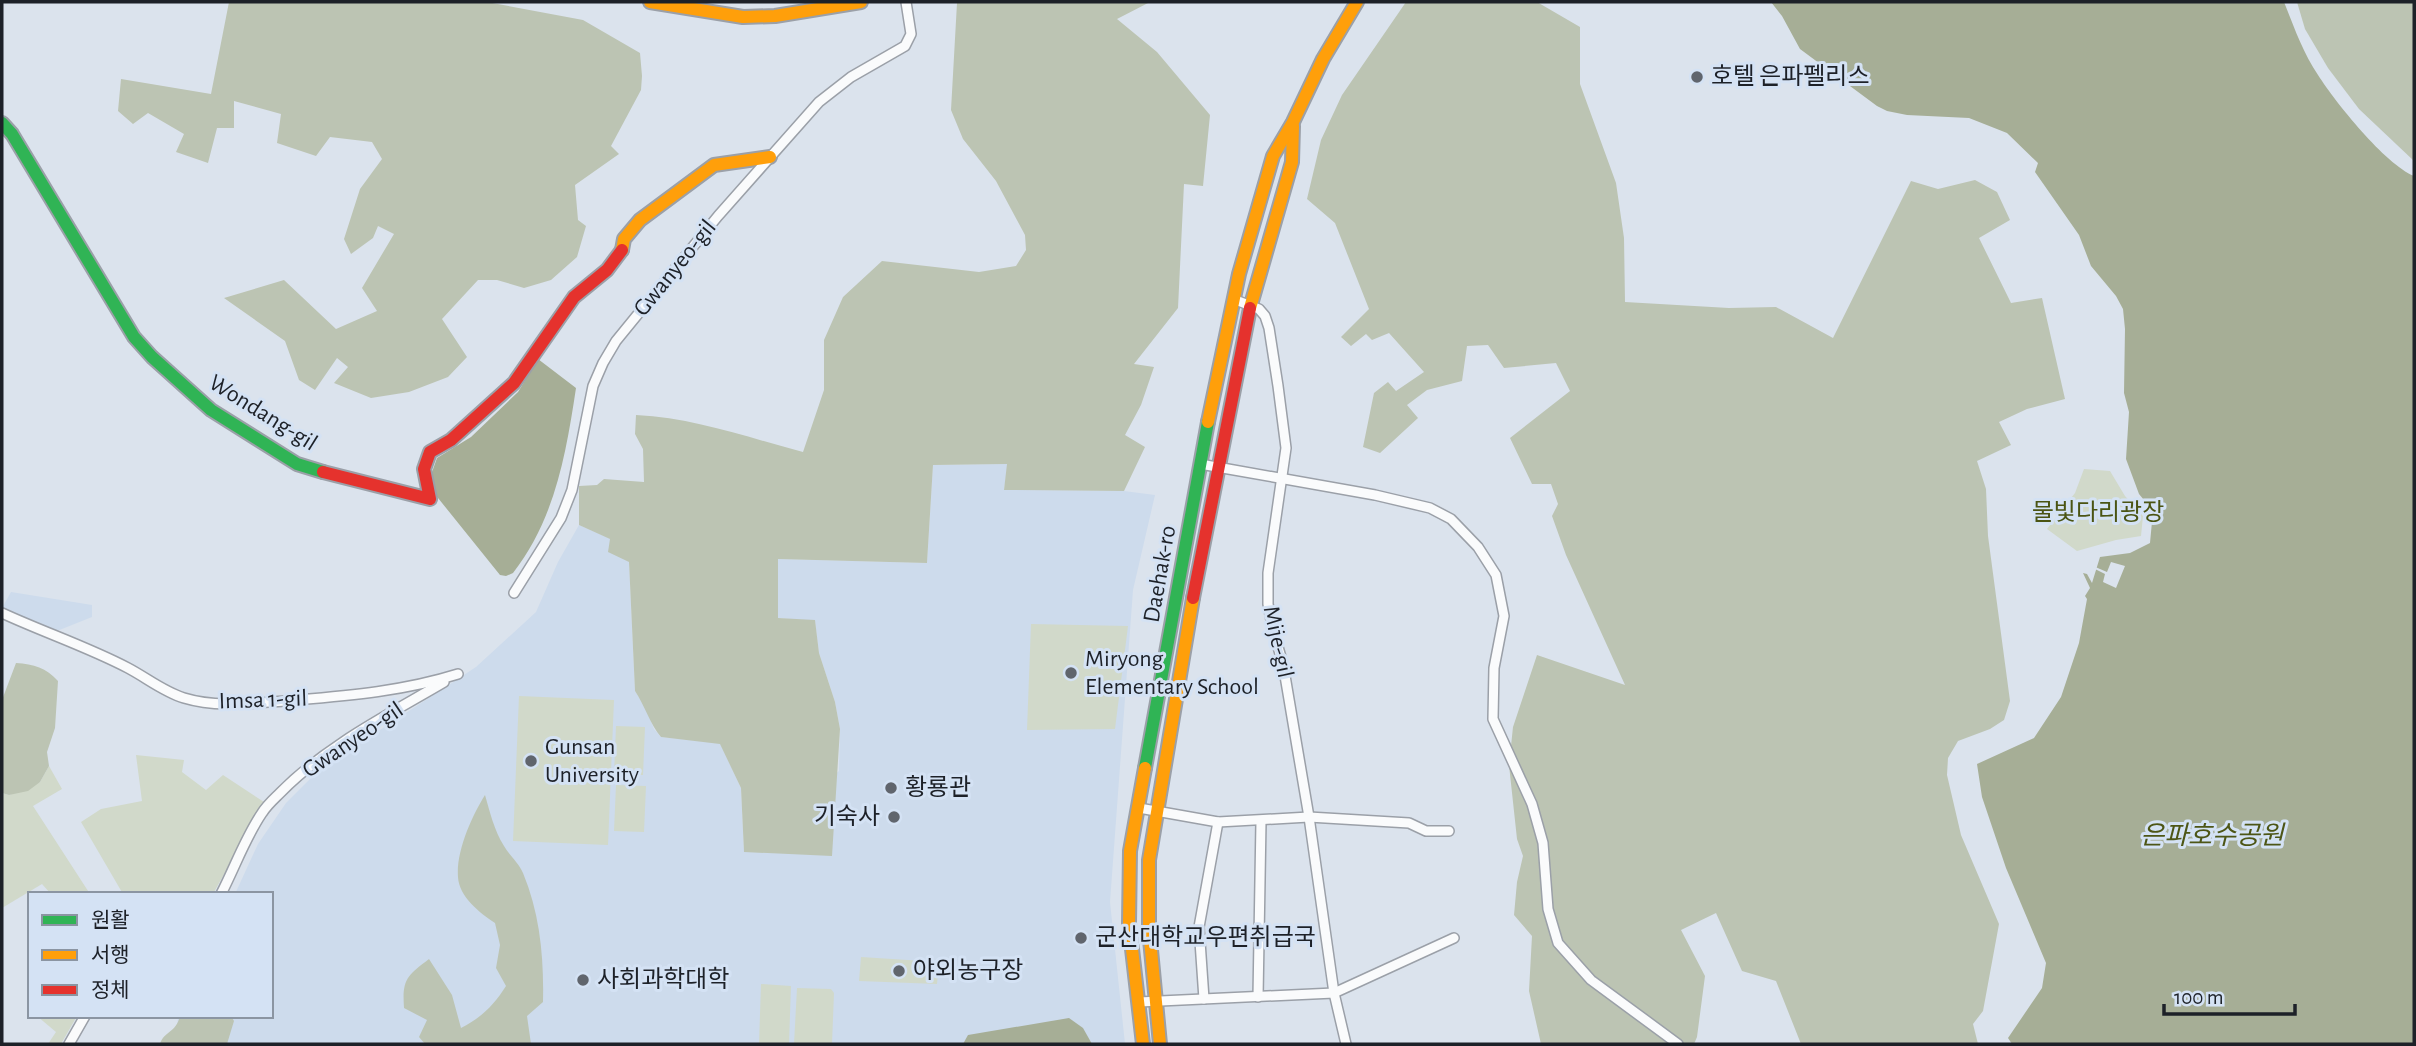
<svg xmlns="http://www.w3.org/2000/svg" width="2416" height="1046" font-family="'Alegreya Sans','Noto Sans KR',sans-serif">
<rect width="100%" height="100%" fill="#dbe3ed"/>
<g fill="#cddbec">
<polygon points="1008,464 1004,490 1124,491 1155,495 1133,590 1110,902 1125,1044 171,1044 177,1031 178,1016 271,1016 271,894 235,894 258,844 286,803 319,770 476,667 536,612 558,562 579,525 611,539 629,562 635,691 646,708 654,729 661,737 720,743 741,788 744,852 839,771 840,729 835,702 819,653 815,621 778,618 778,559 927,563 933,465"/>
<polygon points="11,592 92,605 92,617 57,631 2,608"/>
</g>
<g fill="#d1d9ca">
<polygon points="2084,469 2110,471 2125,496 2143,516 2141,536 2116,540 2077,551 2047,529 2075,493"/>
<polygon points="1031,624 1128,626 1115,729 1027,730"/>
<polygon points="519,696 614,700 608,845 513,841"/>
<polygon points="616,726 645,727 643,775 614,774"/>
<polygon points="136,755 184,760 182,772 206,790 223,775 264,802 213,894 123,894 81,822 101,809 142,801"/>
<polygon points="49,766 62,789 33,806 90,894 51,894 42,884 2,908 2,793 9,795 40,782"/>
<polygon points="616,785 646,786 644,832 614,831"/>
<polygon points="861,957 939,962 937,984 859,981"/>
<polygon points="761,984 791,986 789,1044 759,1044"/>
<polygon points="797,988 831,989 834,993 832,1044 794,1044"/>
<polygon points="37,1016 77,1016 61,1044 48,1044 56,1032"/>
</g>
<g fill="#bcc4b3">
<polygon points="229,2 487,2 583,20 640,53 642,76 641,90 611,146 619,154 575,185 578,220 586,226 577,257 551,280 524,288 497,280 478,280 442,319 467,357 448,377 409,392 371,398 334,383 348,367 337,358 315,390 299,380 285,341 224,298 284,280 336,329 377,311 362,288 394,234 378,226 373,238 351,254 344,239 360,189 382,159 372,142 330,137 316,156 277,143 281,114 234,101 234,128 217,128 208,163 176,152 184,134 148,113 133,124 118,111 121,79 211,94"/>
<path d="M964 2H1150L1117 19 1157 52 1210 115 1203 186 1184 184 1178 308 1134 364 1154 367 1141 405 1125 435 1145 447 1124 491 1004 490 1007 464 933 465 927 563 778 559V618L815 620 819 653 835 702 840 729 832 856 744 852 741 788 720 744 661 737C650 724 645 706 635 691L629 562 608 552 610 539 579 525V486L597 485 604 479 644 482 643 449 635 434 636 415C695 418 746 437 803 452L824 390V340L843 297 882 261 979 272 1016 266 1026 250 1025 235 996 181 963 139 951 110 957 3Z"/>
<polygon points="1406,2 1537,2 1580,27 1580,84 1616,183 1624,238 1625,302 1729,308 1776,307 1833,338 1911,181 1938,189 1975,180 1997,192 2010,220 1979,238 2011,303 2042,298 2065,399 2027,409 1999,422 2011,445 1977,461 1986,489 1988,536 2010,701 2004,720 1990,729 1958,741 1948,758 1947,775 1961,835 1999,924 1983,1011 1973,1024 1978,1044 1801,1044 1776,981 1742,971 1716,913 1681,930 1705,976 1697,1037 1694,1044 1541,1044 1529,991 1532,936 1514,915 1517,882 1523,856 1517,839 1509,765 1513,727 1537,655 1625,685 1566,555 1552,516 1558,504 1551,484 1532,484 1510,438 1570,391 1556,363 1504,368 1488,345 1467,346 1462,381 1427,390 1407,405 1418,418 1380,453 1363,447 1374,393 1388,382 1396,391 1424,372 1389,333 1372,340 1366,334 1351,346 1341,337 1369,309 1335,223 1307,199 1321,140 1342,95"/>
<polygon points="2297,2 2414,2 2414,161 2359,109 2328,68 2305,29"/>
<path d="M16 663C34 664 46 668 58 681L55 728 47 752 49 766 40 782 28 791 9 795 2 793V700Z"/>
<path d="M485 795C490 812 494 830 504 846 509 855 519 863 523 873 540 914 544 957 543 1002L527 1016 531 1044H425L419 1037 427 1020 404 1008C402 979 407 976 429 959L452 995 461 1028C481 1018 494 1005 506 986L496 968 500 945 495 923C480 913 459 897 458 877 456 851 472 816 485 795Z"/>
<path d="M180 1016H231L234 1021 227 1044H160C164 1031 176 1033 180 1016Z"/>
</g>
<g fill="#a6ae96">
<path d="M1771 2H2284C2294 27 2303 53 2318 75 2336 103 2385 164 2414 176V1044H2012L2008 1038 2042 988 2046 963 2006 868 1982 797 1977 764 2034 738 2061 697 2079 643 2087 599 2085 596 2090 588 2083 573 2087 574 2092 583 2100 557 2130 553 2150 543 2153 511 2139 494 2126 459 2129 412 2124 393 2125 329 2123 309 2116 296 2091 266 2079 235 2035 172 2038 163 2007 133 1969 118 1907 115 1887 111 1877 106 1800 49 1782 16Z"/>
<path d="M538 359 576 388C566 454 555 519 513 573L506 576 500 575 434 493 431 475 437 458 471 437 518 392Z"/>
<polygon points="1069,1018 1083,1028 1092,1044 963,1044 968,1035"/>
</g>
<polygon fill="#dbe3ed" points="2111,562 2125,566 2116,588 2103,582 2105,574 2093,568 2093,566 2107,572"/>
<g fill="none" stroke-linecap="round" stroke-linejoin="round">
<g stroke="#9ba0a8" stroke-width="12">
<g id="street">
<polyline points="1233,299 1259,309 1265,316 1269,328 1278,386 1286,448 1268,573 1268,604 1273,630 1283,664 1309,817 1334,993 1346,1044"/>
<polyline points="1200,464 1375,495 1430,508 1451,519 1478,547 1496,575 1504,616 1494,668 1493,719 1532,804 1543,843 1548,909 1558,943 1591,980 1678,1044"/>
<polyline points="514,593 561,518 572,490 593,386 603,363 616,341 718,216 819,102 851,77 905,46 911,34 906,2"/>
<path d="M2 613C43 632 88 647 128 668 147 678 164 692 184 698 217 708 252 703 285 701 343 696 401 692 458 674"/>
<polyline points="1139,808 1218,822 1309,817 1409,823 1426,831 1449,831"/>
<path d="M221 894C235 867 245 838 262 813 267 805 274 799 280 793 326 746 388 715 444 682"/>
<polyline points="1258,997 1261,821"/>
<polyline points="1204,999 1199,927 1218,822"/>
<polyline points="1139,1002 1334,993 1454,938"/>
<polyline points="69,1044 85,1016"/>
</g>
</g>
<g stroke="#9ba0a8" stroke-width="16">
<g id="fast">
<polyline points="2,123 12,134 134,337 152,357 211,410 297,464 323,472"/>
<polyline points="1145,768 1208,422"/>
</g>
</g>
<g stroke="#9ba0a8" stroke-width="16">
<g id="slow">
<polyline points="650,2 743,17 775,16 861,2"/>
<polyline points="622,250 624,239 640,220 714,165 770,157"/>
<polyline points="1250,308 1292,162 1293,126"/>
<polyline points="1208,422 1239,274 1273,156 1293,122 1323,59 1357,2"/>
<polyline points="1143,1044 1129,923 1130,851 1145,768"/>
<polyline points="1160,1044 1149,929 1149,860 1193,598"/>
</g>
</g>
<g stroke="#9ba0a8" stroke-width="16">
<g id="jam">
<polyline points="323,472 430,499 424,469 430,452 451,440 514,383 574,297 607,270 622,250"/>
<polyline points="1193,598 1250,308"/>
</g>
</g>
<use href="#street" stroke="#fafbfc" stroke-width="9"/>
<use href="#fast" stroke="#30b455" stroke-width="12"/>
<use href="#slow" stroke="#ff9f0a" stroke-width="12"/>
<use href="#jam" stroke="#e5322d" stroke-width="12"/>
</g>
<g fill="#60656d" stroke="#d4e2f4" stroke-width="2.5">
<circle cx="1697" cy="77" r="7"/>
<circle cx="1071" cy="673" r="7"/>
<circle cx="531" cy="761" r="7"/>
<circle cx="891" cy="788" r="7"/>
<circle cx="894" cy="817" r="7"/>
<circle cx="1081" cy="938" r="7"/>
<circle cx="899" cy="971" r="7"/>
<circle cx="583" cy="980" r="7"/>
</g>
<g text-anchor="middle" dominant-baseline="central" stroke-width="6" stroke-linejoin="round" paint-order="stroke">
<g font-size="24" fill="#1d2128" stroke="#d4e2f4" text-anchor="start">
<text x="1711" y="77">호텔 은파펠리스</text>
<text x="1085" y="659">Miryong<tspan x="1085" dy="28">Elementary School</tspan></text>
<text x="545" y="747">Gunsan<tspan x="545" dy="28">University</tspan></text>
<text x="905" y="788">황룡관</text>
<text x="880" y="817" text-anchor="end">기숙사</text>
<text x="1095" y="938">군산대학교우편취급국</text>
<text x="913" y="971">야외농구장</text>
<text x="597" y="980">사회과학대학</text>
</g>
<g font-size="24" fill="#1d2128" stroke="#d4e2f4">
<text transform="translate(675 268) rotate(-51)">Gwanyeo-gil</text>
<text transform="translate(263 413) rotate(32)">Wondang-gil</text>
<text transform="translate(1160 574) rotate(-80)">Daehak-ro</text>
<text transform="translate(1278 642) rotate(78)">Mije-gil</text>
<text transform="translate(263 700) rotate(-2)">Imsa 1-gil</text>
<text transform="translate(353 740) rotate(-34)">Gwanyeo-gil</text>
</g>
<g font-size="24" fill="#4a5413" stroke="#d4e2f4">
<text x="2098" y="513">물빛다리광장</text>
</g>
<g font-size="26" font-style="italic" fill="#4d5616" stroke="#d4e2f4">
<text x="2212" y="836">은파호수공원</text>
</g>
</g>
<rect width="2416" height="1046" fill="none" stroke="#1d2128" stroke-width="7"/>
<rect x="28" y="892" width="245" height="126" fill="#d4e2f4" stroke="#8b95a2" stroke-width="2"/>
<rect x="42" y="915" width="35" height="10" fill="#30b455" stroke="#8b95a2" stroke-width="2"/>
<text x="91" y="927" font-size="21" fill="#1d2128">원활</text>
<rect x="42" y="950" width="35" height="10" fill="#ff9f0a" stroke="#8b95a2" stroke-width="2"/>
<text x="91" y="962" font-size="21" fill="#1d2128">서행</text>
<rect x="42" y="985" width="35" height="10" fill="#e5322d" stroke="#8b95a2" stroke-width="2"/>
<text x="91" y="997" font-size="21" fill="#1d2128">정체</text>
<path d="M2164 1004v10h131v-10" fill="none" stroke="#1d2128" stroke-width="3.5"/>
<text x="2174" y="1004" font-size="21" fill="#1d2128" stroke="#d4e2f4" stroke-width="5" paint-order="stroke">100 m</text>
</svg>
